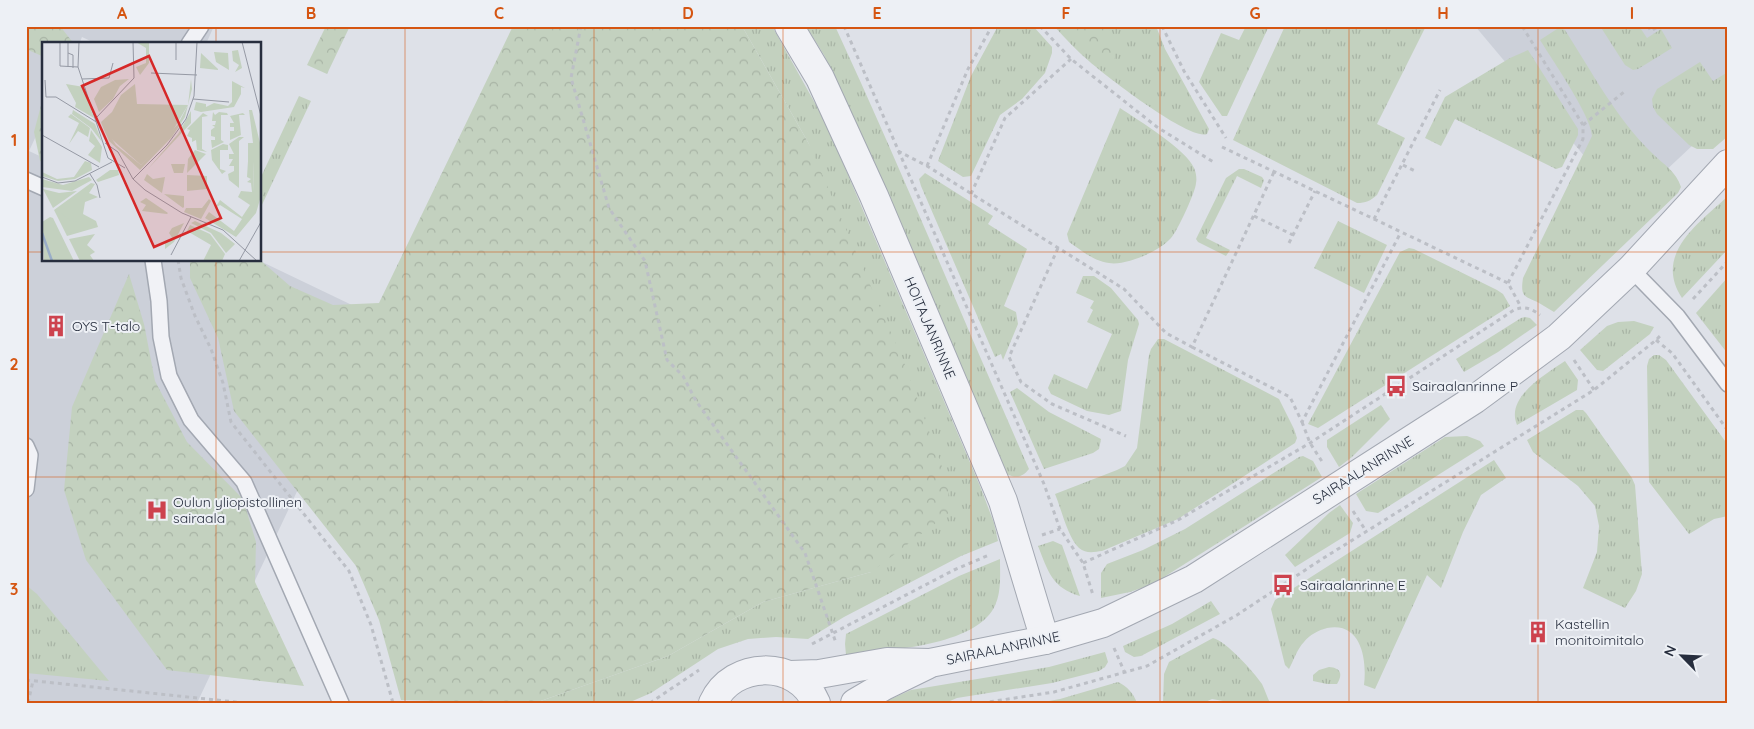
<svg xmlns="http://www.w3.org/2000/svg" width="1754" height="729" font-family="Quicksand,sans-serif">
<defs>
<pattern id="grass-tufts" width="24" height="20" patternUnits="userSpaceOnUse" patternTransform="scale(1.25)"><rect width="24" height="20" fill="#c3d1bf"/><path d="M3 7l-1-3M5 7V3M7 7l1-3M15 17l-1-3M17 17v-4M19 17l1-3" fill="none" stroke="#a8b4a5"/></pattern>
<pattern id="forest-crowns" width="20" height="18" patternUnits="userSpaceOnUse" patternTransform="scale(1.25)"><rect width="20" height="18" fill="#c3d1bf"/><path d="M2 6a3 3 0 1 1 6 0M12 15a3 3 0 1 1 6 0" fill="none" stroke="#a8b4a5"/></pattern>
</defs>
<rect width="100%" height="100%" fill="#dee1e8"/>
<g fill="#ccd0d9">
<polygon points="26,26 214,26 206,44 97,44 82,37 79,44 44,44 44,119 29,151 44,158 44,260 258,260 379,318 197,703 26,703"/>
<polygon points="1475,26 1728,26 1728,112 1627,207"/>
</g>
<g fill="url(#grass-tufts)">
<polygon points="742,26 772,26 826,123 980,486 994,523 998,541 961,556 844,617 808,639 776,637 748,639 718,649 651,693 628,703 535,703 668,656 763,602 871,572 809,144"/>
<path d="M806 26H835C903 173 964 322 1029 469 1022 478 1016 478 1006 474L871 155 824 55Z"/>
<polygon points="998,26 1033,26 1052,47 1052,53 1045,73 1022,99 1000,115 971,176 963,177 938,161 971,76"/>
<path d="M1054 26H1156L1165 49 1209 129 1207 134C1190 141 1106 76 1090 62 1077 51 1065 38 1054 26Z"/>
<polygon points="1246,26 1269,26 1227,116 1222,116 1199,82 1221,33 1239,40"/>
<path d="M1285 26H1426L1377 124 1405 138 1377 195C1370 201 1366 203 1357 203L1233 140Z"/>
<polygon points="1600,26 1639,26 1647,38 1661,29 1672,48 1638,69 1633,70 1625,65"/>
<path d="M1557 29 1560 28 1565 30C1592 72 1616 118 1652 153 1664 165 1676 171 1681 187L1678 193 1554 312C1549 309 1544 306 1539 303 1525 296 1520 298 1523 278L1592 136C1592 117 1551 58 1540 40Z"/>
<polygon points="1528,50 1578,129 1578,135 1562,167 1556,169 1455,119 1441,146 1425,138 1445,97 1510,58"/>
<polygon points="1700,62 1713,81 1728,72 1728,136 1713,149 1697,149 1689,145 1657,114 1653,107 1652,99 1657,89"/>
<polygon points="299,96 311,101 260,209 260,179"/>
<path d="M1120 108C1138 120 1187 150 1194 168 1196 172 1197 179 1196 183 1196 191 1177 232 1171 238 1160 251 1126 266 1109 263 1093 261 1081 250 1069 242L1067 234Z"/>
<polygon points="1239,169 1244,169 1262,177 1264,180 1261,188 1237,176 1206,238 1230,250 1226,256 1198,242 1196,239 1226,178"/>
<polygon points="925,173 993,216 988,224 1027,249 1004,306 1016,312 1018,324 1003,360 1001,354 995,357 921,186 919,179"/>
<path d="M1728 196V249L1682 298C1653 254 1699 223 1728 196Z"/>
<polygon points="1338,221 1387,245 1364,293 1314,268"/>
<polygon points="1409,248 1414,249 1497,290 1503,294 1510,306 1318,428 1308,424 1400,252"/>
<polygon points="1083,276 1094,276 1111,288 1138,320 1139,324 1128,360 1121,411 1109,415 1087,411 1051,394 1048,388 1054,374 1087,389 1112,334 1087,322 1093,310 1090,308 1094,301 1076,293"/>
<polygon points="1728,277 1728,354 1696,313"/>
<polygon points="1525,317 1530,318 1537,325 1498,352 1464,372 1456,359 1521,318"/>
<polygon points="1634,321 1654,327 1650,334 1603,371 1597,370 1580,350 1607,326 1618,322"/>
<path d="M1158 339H1164L1279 399 1294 429 1297 438 1295 443 1178 519 1102 551C1094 552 1086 554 1079 548 1068 538 1061 508 1055 494L1117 470 1125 466 1137 448 1149 355 1151 349Z"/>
<polygon points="1654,355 1659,355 1666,360 1728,445 1728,516 1714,519 1689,534 1649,482 1647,366 1649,359"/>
<path d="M1565 361 1578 380 1577 390 1517 425C1505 397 1546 374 1565 361Z"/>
<polygon points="1017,388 1049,412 1101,439 1099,449 1093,453 1044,469 1010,392"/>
<polygon points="1381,405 1390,419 1352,457 1339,467 1327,447 1327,440"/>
<polygon points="1576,410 1583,410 1586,413 1632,478 1635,485 1642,574 1636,591 1625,608 1583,588 1597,552 1599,526 1595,506 1578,486 1533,452 1527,440"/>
<polygon points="1467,436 1480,441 1484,446 1378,513 1366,511 1356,494 1445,437"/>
<polygon points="1303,456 1313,461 1322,477 1153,584 1130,592 1101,598 1101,573 1107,564 1143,550 1185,529 1299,457"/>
<path d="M1494 460 1506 478 1481 495 1463 532 1441 588 1427 575 1375 689 1364 685C1367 661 1362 621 1327 628 1319 630 1309 635 1304 642 1297 649 1294 660 1289 669L1285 665 1271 609 1275 600Z"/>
<polygon points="1340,505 1353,523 1350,533 1295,567 1285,555 1329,513"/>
<path d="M1053 541 1062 545 1080 596C1052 588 1048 571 1038 546Z"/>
<path d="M1000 559C1000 576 1002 596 992 611 968 647 885 650 846 655L845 644 846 634 959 576Z"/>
<polygon points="26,585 37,594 109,681 26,673"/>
<polygon points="1211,601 1220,614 1141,656 1134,657 1125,652 1123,646 1172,624"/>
<path d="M1213 638C1227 642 1253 671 1262 684 1265 690 1267 697 1270 703H1234L1212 699 1203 703H1163L1164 674 1169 662Z"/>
<polygon points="1105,652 1108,662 1105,667 1099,671 1052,683 957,698 945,703 882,703 911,690 1049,667"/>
<path d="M1329 667C1341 668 1343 674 1337 684H1327L1313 681V675L1319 670Z"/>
<path d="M1118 682C1127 686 1134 694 1137 703H1038L1060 699Z"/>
</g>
<g fill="url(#forest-crowns)">
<polygon points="26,26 60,26 74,44 44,44 44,57 26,49"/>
<polygon points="326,26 350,26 327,74 307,65"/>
<polygon points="513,26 742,26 809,144 905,365 948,483 949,513 871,572 763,602 668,656 535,703 401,700 379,620 356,566 234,411 218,338 190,278 190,260 260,260 290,286 333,305 379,303"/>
<path d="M1069 26H1108L1114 49V66C1095 60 1080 41 1069 26Z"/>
<polygon points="44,94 44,163 40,161 34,132"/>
<polygon points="129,274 144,324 155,381 187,442 243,499 256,542 255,582 304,686 167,670 86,560 64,490 72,407"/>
</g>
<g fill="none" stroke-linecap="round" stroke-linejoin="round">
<g stroke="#a3a8b2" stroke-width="18">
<g id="service">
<polyline points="189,44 201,26"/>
<polyline points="26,180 44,188"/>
<polyline points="153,260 159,301 161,337 169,376 191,420 244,482 341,703"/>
<polyline points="1631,269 1677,316 1728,384"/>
<polyline points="26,446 30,455 26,489"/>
</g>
</g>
<g stroke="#a3a8b2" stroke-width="30">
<g id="minor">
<polyline points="789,26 820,78 874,196 1003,501 1045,640"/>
<polyline points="790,675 819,674 887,662 930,663 1045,640 1103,623 1194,579 1475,399 1559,337 1631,269 1728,164"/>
<path d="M713 703C732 660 798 659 816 703"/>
<polyline points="855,703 884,686 927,665"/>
</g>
</g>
<g stroke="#bcbfc6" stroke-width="3" stroke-dasharray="4 4" stroke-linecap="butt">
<polyline points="581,26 571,78 609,208 645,261 667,360 683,376 696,401 805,553 836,643"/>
<polyline points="844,26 1044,484 1060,529 1083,563 1093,595"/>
<polyline points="1040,26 1071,59 1157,127 1215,163"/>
<polyline points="1162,26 1184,71 1226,138"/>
<polyline points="1648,26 1651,31 1659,26"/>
<polyline points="1583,125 1624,92"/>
<polyline points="1222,147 1374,219 1440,90"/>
<polyline points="898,151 927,166 1124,289 1166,333 1192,347 1274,172"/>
<polyline points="1403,165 1415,171"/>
<polyline points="927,166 968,69 992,26"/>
<polyline points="971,194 1005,118 1071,59"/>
<polyline points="1254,216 1293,235"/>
<polyline points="1374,219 1508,283 1521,307"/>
<polyline points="1289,243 1315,191"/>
<polyline points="1058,248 1009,357 1021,382 1052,404 1126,436"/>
<polyline points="178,260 181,278 195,316 211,349 223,383 231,422 349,571 371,625 393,703"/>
<polyline points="1508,283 1583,139 1583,125 1522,26"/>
<polyline points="1693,299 1728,261"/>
<polyline points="1656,340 1672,353 1728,431"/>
<polyline points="1192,347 1290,397 1302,422 1401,232"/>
<polyline points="1574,360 1594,390"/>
<polyline points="1302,422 1310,443 1323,463"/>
<polyline points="1353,511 1366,531"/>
<polyline points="1042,535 1060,529"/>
<path d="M1083 563 1178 520 1310 443 1514 310C1524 306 1531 308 1540 315"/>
<polyline points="812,644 954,570 989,555"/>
<polyline points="1114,648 1124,671"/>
<polyline points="26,680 245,703"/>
<polyline points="28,703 33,681"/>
<polyline points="650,703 699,670"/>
<polyline points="982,703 1054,692 1147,666 1237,615 1322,559 1594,390 1656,340 1662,334"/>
</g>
<use href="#service" stroke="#f1f2f6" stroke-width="15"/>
<use href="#minor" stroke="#f1f2f6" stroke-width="28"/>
</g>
<path fill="none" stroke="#d55511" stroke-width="1" stroke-opacity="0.55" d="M216 26V44M405 26V703M594 26V703M783 26V703M971 26V703M1160 26V703M1349 26V703M1538 26V703M26 252H44M260 252H1728M216 260V703M26 477H1728"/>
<defs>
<g id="building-bare" transform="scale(1.725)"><path d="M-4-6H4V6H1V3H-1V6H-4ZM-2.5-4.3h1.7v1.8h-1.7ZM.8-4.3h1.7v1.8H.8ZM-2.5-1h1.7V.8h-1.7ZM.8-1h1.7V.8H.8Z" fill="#cd424e" stroke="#edf0f5" stroke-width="2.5" paint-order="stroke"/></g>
<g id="bus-bare" transform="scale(1.725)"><path d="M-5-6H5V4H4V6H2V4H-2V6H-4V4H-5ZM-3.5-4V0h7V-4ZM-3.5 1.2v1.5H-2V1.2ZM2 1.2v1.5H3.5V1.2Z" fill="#cd424e" stroke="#edf0f5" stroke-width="2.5" paint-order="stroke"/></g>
<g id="hospital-bare" transform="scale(1.725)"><path d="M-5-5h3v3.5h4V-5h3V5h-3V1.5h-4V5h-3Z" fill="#cd424e" stroke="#edf0f5" stroke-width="2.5" paint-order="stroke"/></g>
</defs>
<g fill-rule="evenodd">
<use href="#building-bare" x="56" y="326"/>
<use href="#bus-bare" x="1396" y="386"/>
<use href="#hospital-bare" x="157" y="510"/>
<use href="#bus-bare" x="1283" y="585"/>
<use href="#building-bare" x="1538" y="632"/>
</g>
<g text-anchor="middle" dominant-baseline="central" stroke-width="4" stroke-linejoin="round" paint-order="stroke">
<g font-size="14" fill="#272e3e" stroke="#edf0f5" text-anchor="start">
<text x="72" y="326">OYS T-talo</text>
<text x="1412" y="386">Sairaalanrinne P</text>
<text x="173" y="502">Oulun yliopistollinen<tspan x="173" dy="16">sairaala</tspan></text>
<text x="1300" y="585">Sairaalanrinne E</text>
<text x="1555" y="624">Kastellin<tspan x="1555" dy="16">monitoimitalo</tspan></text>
</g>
<g font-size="14" fill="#272e3e" stroke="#edf0f5">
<text transform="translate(930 328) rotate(67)">HOITAJANRINNE</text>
<text transform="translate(1363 470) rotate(-32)">SAIRAALANRINNE</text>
<text transform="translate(1003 648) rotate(-12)">SAIRAALANRINNE</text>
</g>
</g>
<g transform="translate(42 42)">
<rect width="219" height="219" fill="#dee1e8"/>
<path d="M149 37 150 47 143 75 130 95 98 128 67 99 59 80 74 103 99 123 136 82 146 63ZM190 39 203 46 199 45V52L192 65 159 70 152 68 154 60 164 62V65L172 61 186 64 190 60ZM149 69V81L105 128 136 92ZM171 70 173 73 177 70 185 71 186 73H179V98L182 100 170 106 169 98H173V95L169 94V88L173 85 170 83H173L174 79H170ZM161 71 166 74 160 75V107L165 110 155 108 154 98 150 100V96L145 94 148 88 145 87ZM201 71 203 73H197L199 93 188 98V89H192V85H188V81H192L188 74ZM197 95H202L197 99V146L187 138 186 132 192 129V124H187L191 117H187V112H192L187 102ZM181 102 186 103V108H178V127L184 129 180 132 170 118 169 108ZM153 108 164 112 145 131 146 117ZM43 119 49 121 50 128 33 137 16 139 0 134V130L15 137 32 135ZM206 119H212L211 149 219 150V154L214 171 194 195 163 176 167 170 192 189 200 177 178 163 173 166 178 158 200 175 208 163 196 155 199 149 210 150 209 141 205 140 209 137 205 135ZM129 122H143L141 131H132ZM68 128H76L77 133 56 140 54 138ZM105 132 111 137 123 135 120 151 102 138ZM145 133 165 134V147L145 149ZM47 135 50 138 30 149 0 145V137L21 143ZM49 141 53 142 47 151 56 155 43 160 41 172 54 179 56 185 25 194 12 168ZM1 147 17 151 35 149 11 166ZM122 152 142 154V165L141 166ZM104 156 126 171 125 172 100 169 104 163 98 160ZM167 157 169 159 159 177 142 170 144 166H160ZM153 179 179 191 193 202 184 211 169 191 149 181ZM142 181 132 200 123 207V199L131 197 127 191 130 186ZM148 183 168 192 183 212 180 219H161L169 203 145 189ZM53 192 45 203 53 210 48 213 52 219H38L27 197Z" fill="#c3d1bf"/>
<path d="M94 0H107V21L98 33 94 25 104 21V6ZM196 8 200 26 193 30 197 23 191 19 190 9ZM172 10 186 11 187 28 174 20ZM159 11 176 27V28L158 26ZM87 37 78 44 71 57 57 70 52 57 59 45 73 38ZM93 42 95 62 146 63 127 95 99 123 64 92 59 80 70 70 79 53ZM207 68H210L219 105V150H211L212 119H206V101H211ZM19 171 30 180 35 179V191L28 190 16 172ZM8 175 11 176 32 219H2L0 180Z" fill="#c3d1bf"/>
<path d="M24 42 42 45 52 76 33 65 34 61ZM31 68 53 82 60 100 49 86 30 72ZM29 72 48 86 46 95 36 89 27 102 37 81 26 75ZM49 88 60 105 58 121 46 113 53 104 47 99Z" fill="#c3d1bf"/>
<path fill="none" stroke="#99adc8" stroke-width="2.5" d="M0 191 10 219"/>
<path fill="none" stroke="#9599a4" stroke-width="1" d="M18 0V24L36 25M37 0 36 25 66 116 83 126M200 0 219 74M26 11 31 13V26M134 18V0M26 25V0M109 31 155 33M40 37 67 36 71 21M3 38 4 55H14L56 81M151 57 187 60M54 76 92 36 91 0M0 93 57 125M63 101 76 110 91 137 103 148 140 171 181 188 215 219M48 132 55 143 58 156M0 135 16 141 33 139 70 120M91 137 125 103 144 77 152 54 155 0M129 213 149 175M197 219 219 180"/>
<path fill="#d62828" fill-opacity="0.15" stroke="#d62828" stroke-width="2.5" d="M107 14 179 176 112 205 40 44Z"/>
<rect width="219" height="219" fill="none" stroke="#272e3e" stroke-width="2.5"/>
</g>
<rect width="1754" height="729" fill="none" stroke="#edf0f5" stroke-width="55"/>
<g transform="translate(1682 656) rotate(294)" stroke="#edf0f5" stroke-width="4" paint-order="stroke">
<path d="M0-4L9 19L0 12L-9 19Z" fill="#272e3e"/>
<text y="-8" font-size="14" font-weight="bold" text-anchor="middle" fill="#272e3e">N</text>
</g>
<rect x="28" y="28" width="1698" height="674" fill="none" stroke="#d55511" stroke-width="2"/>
<g font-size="16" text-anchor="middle" font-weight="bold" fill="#d55511">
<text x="122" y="19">A</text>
<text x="311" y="19">B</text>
<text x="499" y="19">C</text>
<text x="688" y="19">D</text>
<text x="877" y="19">E</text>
<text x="1066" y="19">F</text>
<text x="1255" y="19">G</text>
<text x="1443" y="19">H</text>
<text x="1632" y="19">I</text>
<text x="14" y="146">1</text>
<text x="14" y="370">2</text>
<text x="14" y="595">3</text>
</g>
</svg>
